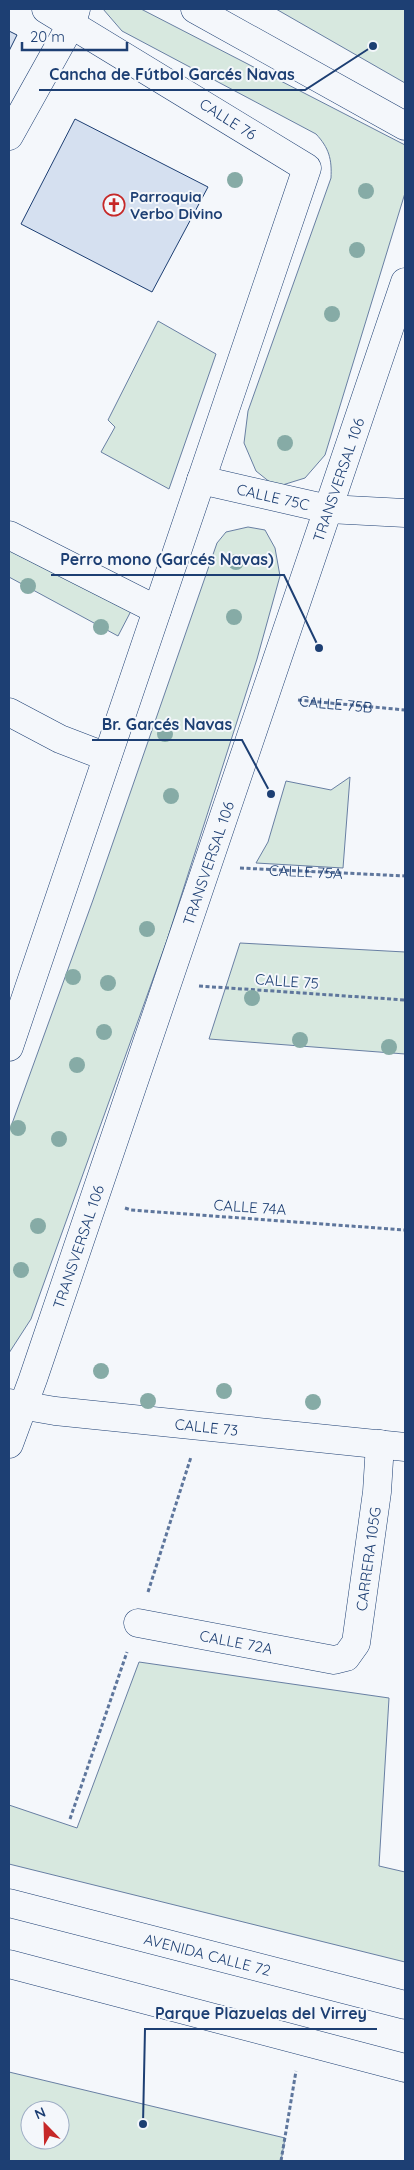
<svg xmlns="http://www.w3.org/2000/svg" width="414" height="2170" font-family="Quicksand,sans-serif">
<rect width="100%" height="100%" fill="#f4f7fb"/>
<g fill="#d7e8df" stroke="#687fa3" fill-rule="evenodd">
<path d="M103 9H141L405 145V193L325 455 305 478 276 487 256 471 244 443 248 411 331 178C332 159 329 148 316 134L122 31Z"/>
<polygon points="276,9 405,9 405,83"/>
<polygon points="158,321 216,354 169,489 101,452 115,427 108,420"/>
<polygon points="248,527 265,530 275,548 280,576 257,659 167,940 31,1319 9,1353 9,1132 93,900 217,543 226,532"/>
<polygon points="9,546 131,611 118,636 9,577"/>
<polygon points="350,777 343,868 256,863 268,842 286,781 331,790"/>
<polygon points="240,943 405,952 405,1054 209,1039"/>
<polygon points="139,1662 389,1698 379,1866 405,1872 405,1962 9,1864 9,1805 77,1828"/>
<path d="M9 2072 285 2138 281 2161H9ZM30 2110H60V2140H30Z"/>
</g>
<g fill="#d5e0f0" stroke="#1d3f73">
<polygon points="9,31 17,35 9,51"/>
<polygon points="75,119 208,187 152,292 21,224"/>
</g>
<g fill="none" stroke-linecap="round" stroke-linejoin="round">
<g stroke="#1d3f73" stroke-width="29">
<g id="minor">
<polyline points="195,9 405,126"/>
<polyline points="9,136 72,23 76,9"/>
<path id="s3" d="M201 480 328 509 405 513"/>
<polyline points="9,535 157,610"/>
<polyline points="9,712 60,739 107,757"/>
<polyline points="9,1047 307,168 46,9"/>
<path id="s4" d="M9 1403 55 1411 405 1447"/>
<path id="s5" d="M9 1444 33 1379 405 282"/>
<path id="s6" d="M138 1623 334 1660 346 1657 356 1643 377 1492 380 1444"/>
</g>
</g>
<g stroke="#1d3f73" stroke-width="29">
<g id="major">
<path id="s7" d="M9 1903 405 2005"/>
<polyline points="9,1964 405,2068"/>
</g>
</g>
<g stroke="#5e769c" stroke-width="3" stroke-dasharray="4 2.5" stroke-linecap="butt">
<path id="s1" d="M298 700 405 710"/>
<path id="s2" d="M240 868 405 876"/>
<polyline points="199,986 405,1000"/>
<polyline points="125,1208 131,1210 405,1230"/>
<polyline points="148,1592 191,1457"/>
<polyline points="70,1819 127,1652"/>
<polyline points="281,2161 296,2071"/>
</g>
<use href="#minor" stroke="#f4f7fb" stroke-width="28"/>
<use href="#major" stroke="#f4f7fb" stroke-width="28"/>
</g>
<g fill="#86aba6">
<circle cx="235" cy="180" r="8"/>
<circle cx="366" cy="191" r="8"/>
<circle cx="357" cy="250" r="8"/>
<circle cx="332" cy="314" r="8"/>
<circle cx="285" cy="443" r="8"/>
<circle cx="236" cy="562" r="8"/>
<circle cx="28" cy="586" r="8"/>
<circle cx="234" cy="617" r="8"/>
<circle cx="101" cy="627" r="8"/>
<circle cx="165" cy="734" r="8"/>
<circle cx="171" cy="796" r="8"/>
<circle cx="147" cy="929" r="8"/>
<circle cx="73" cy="977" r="8"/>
<circle cx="108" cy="983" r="8"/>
<circle cx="252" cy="998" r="8"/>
<circle cx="104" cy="1032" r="8"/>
<circle cx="300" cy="1040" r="8"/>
<circle cx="389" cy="1047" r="8"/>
<circle cx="77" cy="1065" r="8"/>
<circle cx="18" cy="1128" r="8"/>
<circle cx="59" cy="1139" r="8"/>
<circle cx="38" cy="1226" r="8"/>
<circle cx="21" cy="1270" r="8"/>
<circle cx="101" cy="1371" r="8"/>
<circle cx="224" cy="1391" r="8"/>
<circle cx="148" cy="1401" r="8"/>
<circle cx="313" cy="1402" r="8"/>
</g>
<defs>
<g id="church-ring" transform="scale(1.125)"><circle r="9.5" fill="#f4f7fb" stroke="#c62828" stroke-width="1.5"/><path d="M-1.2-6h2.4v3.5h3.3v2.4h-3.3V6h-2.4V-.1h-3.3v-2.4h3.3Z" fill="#c62828"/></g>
</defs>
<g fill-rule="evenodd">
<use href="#church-ring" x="114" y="205"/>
</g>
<g text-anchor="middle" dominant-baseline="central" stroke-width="4" stroke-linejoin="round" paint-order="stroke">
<g font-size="15" fill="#1d3f73" stroke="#f4f7fb">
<text transform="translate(228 119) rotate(32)">CALLE 76</text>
<text stroke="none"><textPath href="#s5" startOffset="1019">TRANSVERSAL 106</textPath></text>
<text stroke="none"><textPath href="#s3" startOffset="74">CALLE 75C</textPath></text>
<text stroke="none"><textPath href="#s1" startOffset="38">CALLE 75B</textPath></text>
<text stroke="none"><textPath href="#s5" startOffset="614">TRANSVERSAL 106</textPath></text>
<text stroke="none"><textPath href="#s2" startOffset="66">CALLE 75A</textPath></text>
<text transform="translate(287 981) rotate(4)">CALLE 75</text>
<text transform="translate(250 1207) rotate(4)">CALLE 74A</text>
<text stroke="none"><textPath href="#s5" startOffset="209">TRANSVERSAL 106</textPath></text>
<text stroke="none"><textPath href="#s4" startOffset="199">CALLE 73</textPath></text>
<text stroke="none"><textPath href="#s6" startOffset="314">CARRERA 105G</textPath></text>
<text stroke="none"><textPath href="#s6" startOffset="100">CALLE 72A</textPath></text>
<text stroke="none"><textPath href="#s7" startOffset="205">AVENIDA CALLE 72</textPath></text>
</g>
<g font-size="15" font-weight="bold" fill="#1d3f73" stroke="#f4f7fb" text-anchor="start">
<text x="130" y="196">Parroquia<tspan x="130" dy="17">Verbo Divino</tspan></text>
</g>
</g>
<path fill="none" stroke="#1d3f73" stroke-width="2" d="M373 46L305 90H39M319 648L284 575H51M271 794L242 740H92M143 2124L145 2029H377"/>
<g fill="#1d3f73" stroke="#f4f7fb" stroke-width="2">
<circle cx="373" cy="46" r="5"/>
<circle cx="319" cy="648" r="5"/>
<circle cx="271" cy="794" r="5"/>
<circle cx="143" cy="2124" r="5"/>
</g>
<g font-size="16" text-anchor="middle" font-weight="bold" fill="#1d3f73" stroke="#f4f7fb" stroke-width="4" stroke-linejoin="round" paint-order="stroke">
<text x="172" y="80">Cancha de Fútbol Garcés Navas</text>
<text x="167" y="565">Perro mono (Garcés Navas)</text>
<text x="167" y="730">Br. Garcés Navas</text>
<text x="261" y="2019">Parque Plazuelas del Virrey</text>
</g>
<rect width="414" height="2170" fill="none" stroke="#1d3f73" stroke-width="20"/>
<g transform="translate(45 2125) rotate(337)"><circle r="24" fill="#f4f7fb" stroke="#9eadc5"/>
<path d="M0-4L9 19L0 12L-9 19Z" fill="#c62828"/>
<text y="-8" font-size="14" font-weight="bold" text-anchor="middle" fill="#1d3f73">N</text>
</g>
<path d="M22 42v8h105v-8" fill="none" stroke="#1d3f73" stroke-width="2.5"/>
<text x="30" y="42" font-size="15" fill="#1d3f73" stroke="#f4f7fb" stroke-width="4" paint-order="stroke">20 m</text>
</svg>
